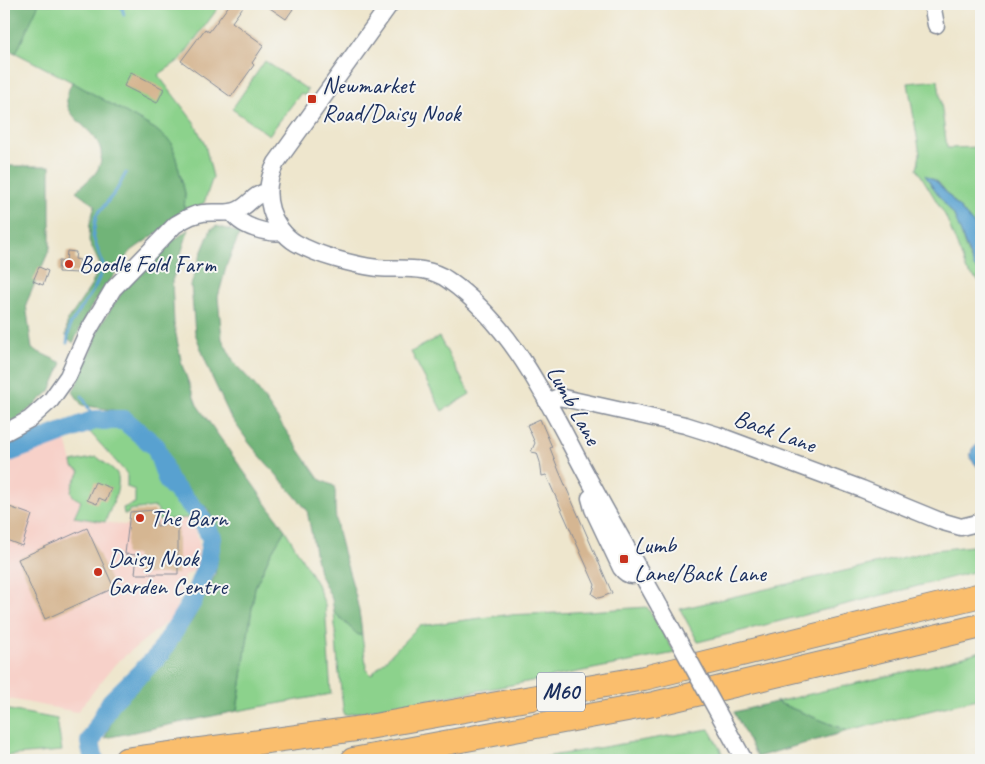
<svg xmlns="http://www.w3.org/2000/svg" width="985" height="764" font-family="Caveat,sans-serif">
<rect width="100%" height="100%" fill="#f6f6f2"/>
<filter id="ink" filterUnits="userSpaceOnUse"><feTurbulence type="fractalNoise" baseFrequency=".02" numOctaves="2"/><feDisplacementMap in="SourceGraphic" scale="10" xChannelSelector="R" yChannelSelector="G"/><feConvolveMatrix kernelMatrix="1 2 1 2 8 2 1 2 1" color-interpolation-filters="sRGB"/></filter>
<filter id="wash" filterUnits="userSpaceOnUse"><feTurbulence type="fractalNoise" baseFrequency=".0096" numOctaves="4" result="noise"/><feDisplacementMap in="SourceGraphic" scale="20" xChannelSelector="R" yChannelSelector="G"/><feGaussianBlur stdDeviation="1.12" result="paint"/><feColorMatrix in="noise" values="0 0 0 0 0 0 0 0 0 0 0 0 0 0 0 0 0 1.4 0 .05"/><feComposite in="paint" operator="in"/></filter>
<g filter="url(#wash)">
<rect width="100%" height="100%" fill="#eee6cd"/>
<polygon fill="#f7d1c9" points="65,435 73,467 80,471 73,484 74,497 82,501 74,517 123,525 189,518 199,541 197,568 185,576 174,616 116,663 77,712 4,698 4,464"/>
<g fill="#8cd28c" stroke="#548075">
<polygon points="4,4 221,4 180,60 158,75 194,122 205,145 213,177 204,203 184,214 185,193 172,144 155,129 72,82 16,53 4,48"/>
<polygon points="265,61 308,90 305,95 301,93 269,135 232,109"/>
<path d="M938 80 947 148 981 147V233L938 182 926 176C934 189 944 201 953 214 964 233 964 259 981 273V283L967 271 946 217 917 169 920 154 908 83Z"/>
<polygon points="439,337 470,394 442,411 411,352"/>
<polygon points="102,424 126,428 142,442 149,450 155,465 170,489 196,516 189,518 159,520 158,510 155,507 129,510 128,514 124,514 123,508 135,503 135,490 127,487 127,474 88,430 87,425"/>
<path d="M97 457C103 462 111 467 116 472 124 483 109 511 105 522L74 517 81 501 74 497 71 492 73 484 80 471 73 467 72 462Z"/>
<polygon points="285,530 317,584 325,605 331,694 237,711 255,587 271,553"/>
<polygon points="981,545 981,570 698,642 680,609 935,550"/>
<polygon points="647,607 675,653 511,685 344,715 338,665 334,612 357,634 362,636 367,671 371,675 419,626 505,615 559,613"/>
<polygon points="981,651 981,698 848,731 776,702 930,666"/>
<polygon points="4,709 57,719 62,751 4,756"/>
<polygon points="709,729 726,760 528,760"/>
</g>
<g fill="#71b478" stroke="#46726b">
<polygon points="4,4 39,4 16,53 4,48"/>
<path d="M72 82 155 129 172 143 185 193 184 214 131 251 90 309 73 343 66 336 67 322 91 286 100 265 89 241 90 223 95 205 76 191C82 185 94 177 98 169 115 133 63 124 67 97 67 92 70 87 72 82Z"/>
<polygon points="4,166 50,166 50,248 26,304 32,349 62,363 50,391 19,418 4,424"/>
<path d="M217 226 240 233 227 264 218 297 222 339 235 364 254 384 319 479 334 486C336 493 335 497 335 505 335 515 337 527 339 536 347 571 360 599 362 636L357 634 334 612 332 599 319 573 307 510 250 444 230 416 211 375 195 333 191 285 200 256 211 229Z"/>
<polygon points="189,229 172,281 174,324 182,365 197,405 285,530 271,553 255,587 237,711 105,738 118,705 162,663 193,619 215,575 221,538 208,509 175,479 164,445 130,413 82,405 73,392 86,363 100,326 124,289 166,246"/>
<polygon points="776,702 848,731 757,757 734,712"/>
</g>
<g fill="#59a1d0" stroke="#3a6897">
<polygon points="925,175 937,182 981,233 981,273 974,267 954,215 936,192"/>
<polygon points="981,439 981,471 970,458 972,449"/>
</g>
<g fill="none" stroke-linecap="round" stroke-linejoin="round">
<g stroke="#59a1d0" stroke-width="3">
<polyline points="121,4 124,15"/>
<polyline points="67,343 70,325 94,289 104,267 93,236 96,216 116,191 126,173"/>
<polyline points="82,396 95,420"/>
</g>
<polyline stroke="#59a1d0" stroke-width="20" points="4,454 95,420 124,420 156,447 168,481 197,512 212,538 207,565 193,600 159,655 111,702 90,742 94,760"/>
</g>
<g id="blocks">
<g fill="#d5b692">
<polygon points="230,4 245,4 232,22 264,45 252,63 254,65 231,97 181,61 205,29 209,32"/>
<polygon points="264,4 286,4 293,9 286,19"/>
<polygon points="131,72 164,89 157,103 124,86"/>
<polygon points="67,251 76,252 75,259 80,260 79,273 58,272 59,261 66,262"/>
<polygon points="39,267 48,271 43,285 33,281"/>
<polygon points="540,419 552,447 550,448 559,471 612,593 602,597 598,598 592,594 595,585 546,475 542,476 540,462 537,453 531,452 535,443 527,425"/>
<polygon points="95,482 111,488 106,501 99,498 97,504 87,500"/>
<polygon points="4,505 32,515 22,546 4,539"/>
<polygon points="155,510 157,526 178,524 178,574 135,574 137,555 125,554 130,512"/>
<polygon points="87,528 114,588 45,619 18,559"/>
</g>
</g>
</g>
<g filter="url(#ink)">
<use href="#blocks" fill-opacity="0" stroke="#848a96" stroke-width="1"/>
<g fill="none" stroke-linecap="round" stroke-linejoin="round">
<g stroke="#848a96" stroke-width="19">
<g id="minor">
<path d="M390 4 276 163C268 178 266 193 271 210 275 223 284 236 296 243 317 255 353 265 378 268 402 270 427 265 448 280 514 326 548 403 585 472 609 517 635 562 660 607"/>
<polyline points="932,4 936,25"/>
<path d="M232 212C240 227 267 234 283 232"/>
<polyline points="547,402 559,397 685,425 717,435 862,489 940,521 961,527 981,522"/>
<path d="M4 433 30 419 51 400 68 376 87 333 113 289 175 225C183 220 192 214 203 213 214 211 228 215 238 210 250 205 253 194 267 192"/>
<path d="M590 498 593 509 621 568C627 576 632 577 640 572"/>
</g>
</g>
<g stroke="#848a96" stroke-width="26">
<g id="highway">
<polyline points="126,760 363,728 644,678 981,595"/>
<polyline points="353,760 654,704 981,626"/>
</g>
</g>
<use href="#minor" stroke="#fff" stroke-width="16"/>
<use href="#highway" stroke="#fabe6d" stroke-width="24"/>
<g stroke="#848a96" stroke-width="19" stroke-linecap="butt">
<polyline id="minor-bridge" points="660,607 743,758"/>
</g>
<use href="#minor-bridge" stroke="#fff" stroke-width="16"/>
</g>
</g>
<g fill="#c8321e" stroke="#f6f6f2" stroke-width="2">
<rect x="307" y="94" width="10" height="10" rx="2.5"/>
<circle cx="69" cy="264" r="5"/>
<circle cx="140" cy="518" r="5"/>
<rect x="619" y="554" width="10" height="10" rx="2.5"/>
<circle cx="98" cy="572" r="5"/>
</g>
<g text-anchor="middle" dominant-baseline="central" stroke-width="4" stroke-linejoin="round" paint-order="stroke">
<rect fill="#f6f6f2" stroke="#5d6b8a" stroke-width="1" x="537" y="672.5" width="48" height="39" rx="4"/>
<g font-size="22" font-weight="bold" fill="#1b2f5e">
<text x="561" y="692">M60</text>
</g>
<g font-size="24" fill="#1b2f5e" stroke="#f6f6f2" text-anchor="start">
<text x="322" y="85">Newmarket<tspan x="322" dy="28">Road/Daisy Nook</tspan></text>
<text x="79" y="264">Boodle Fold Farm</text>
<text x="150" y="518">The Barn</text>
<text x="634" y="545">Lumb<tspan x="634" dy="28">Lane/Back Lane</tspan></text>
<text x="108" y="558">Daisy Nook<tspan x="108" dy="28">Garden Centre</tspan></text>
</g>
<g font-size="24" fill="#1b2f5e" stroke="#f6f6f2">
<text transform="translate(574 405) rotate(61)">Lumb Lane</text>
<text transform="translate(775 431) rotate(20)">Back Lane</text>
</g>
</g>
<rect width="985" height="764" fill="none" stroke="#f6f6f2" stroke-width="20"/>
</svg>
